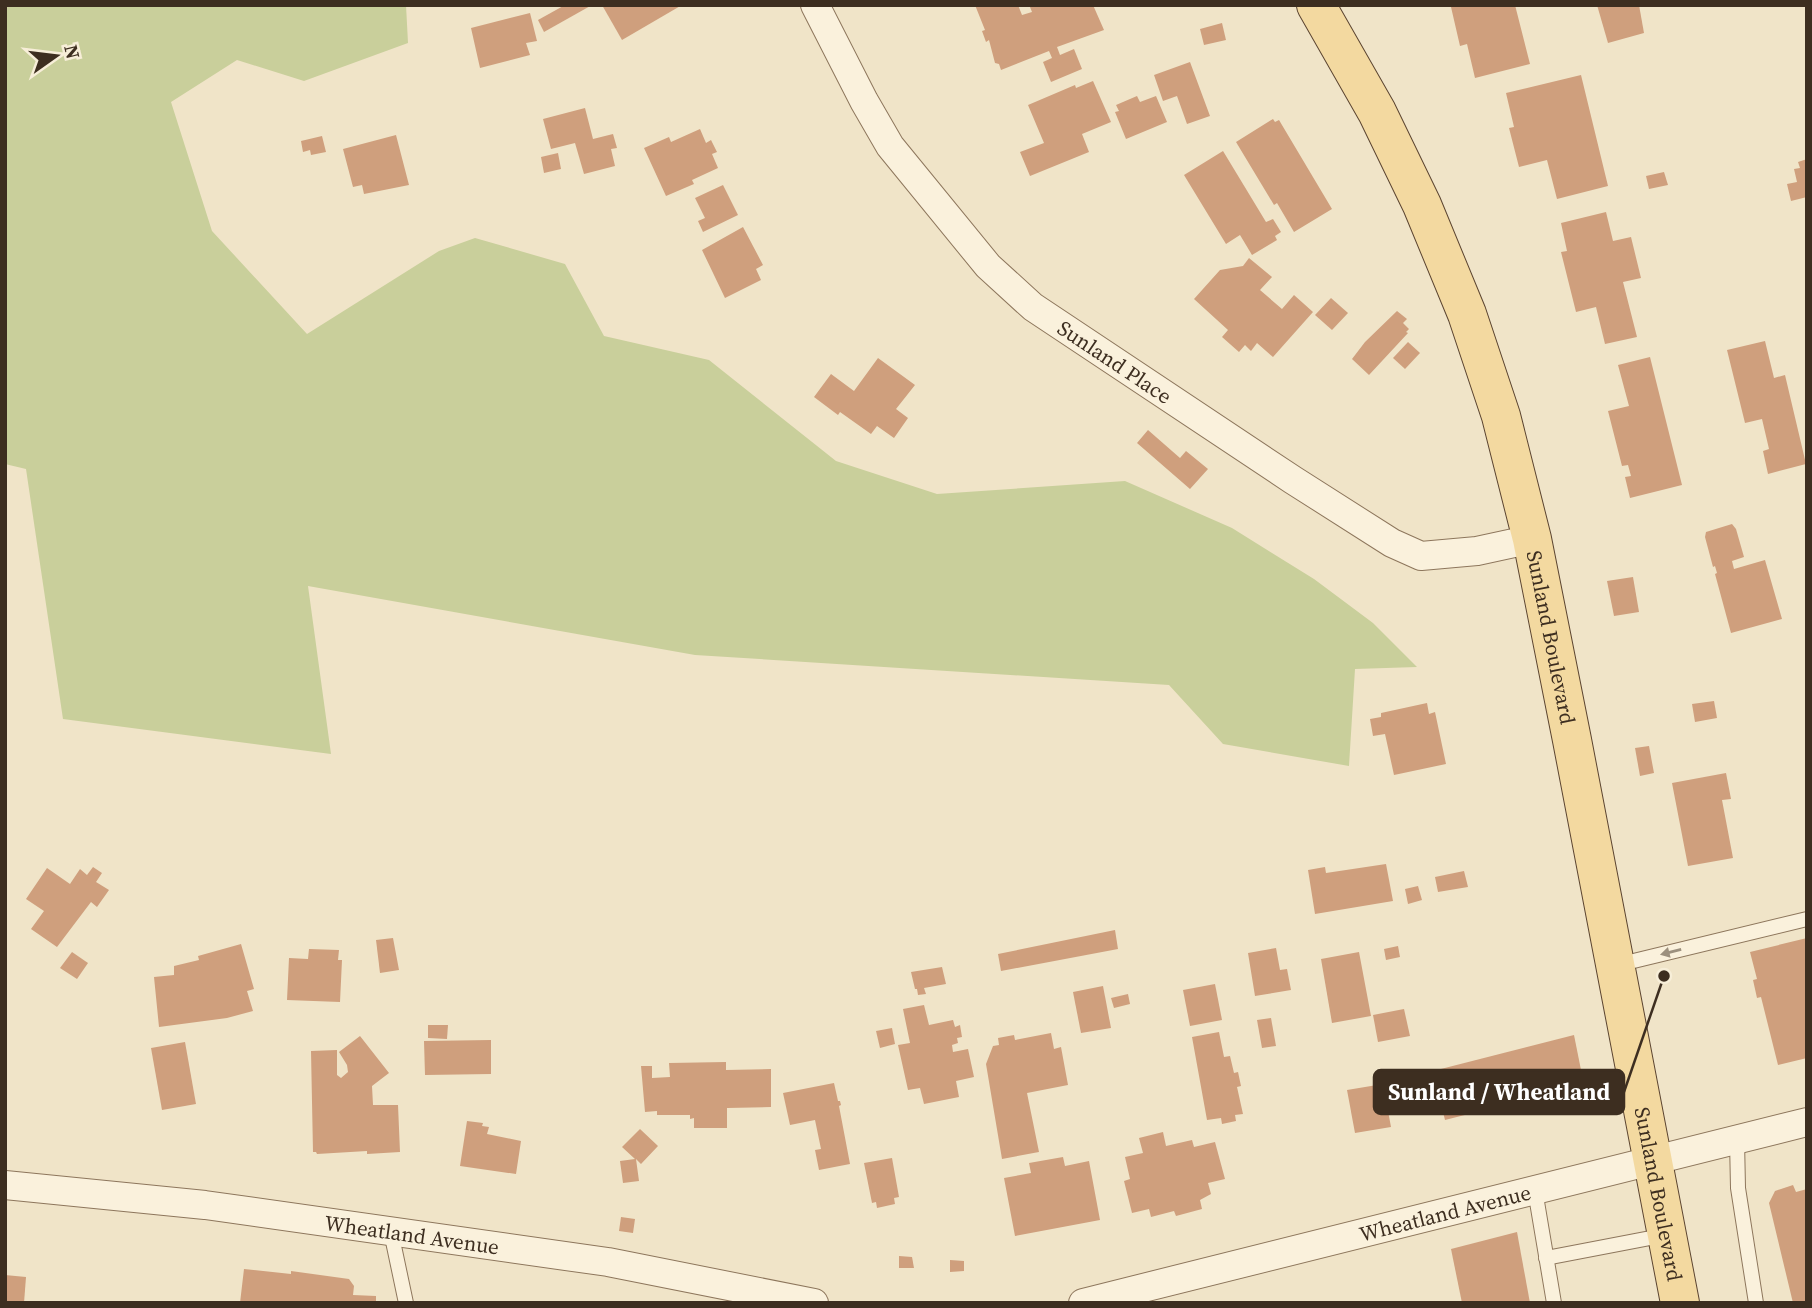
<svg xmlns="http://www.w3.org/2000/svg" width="1812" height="1308" font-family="'Source Serif 4',serif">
<rect width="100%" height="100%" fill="#f0e4c8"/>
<polygon fill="#c9cf9b" points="5,5 406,5 408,43 304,81 237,60 171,102 212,231 307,334 439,251 475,238 565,264 604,336 709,360 836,461 937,494 1125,481 1232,528 1314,579 1373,623 1417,667 1355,669 1349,766 1223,744 1169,685 695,655 308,586 331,754 63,719 26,469 5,464"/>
<g fill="#cf9f7d">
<polygon points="565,5 592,5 544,32 538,20"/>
<polygon points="602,5 682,5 622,40"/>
<polygon points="975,5 1018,5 1022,15 1032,12 1030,7 1035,5 1093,5 1104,30 1057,47 1060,55 1074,49 1082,69 1051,82 1043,62 1052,58 1049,51 1001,70 999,64 995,63 989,40 986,42 982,31 985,30"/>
<polygon points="1460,5 1515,5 1530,64 1475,78 1467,44 1460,46 1451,7"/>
<polygon points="1597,5 1639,5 1644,33 1608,43"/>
<polygon points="530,13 537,41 526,43 530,55 480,68 471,28"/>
<polygon points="1222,23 1226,40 1204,45 1200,29"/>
<polygon points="1190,62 1210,116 1187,124 1177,96 1163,101 1154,75"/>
<polygon points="1581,75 1608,186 1557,199 1547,160 1519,167 1509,128 1514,127 1506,93"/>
<polygon points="1093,81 1111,122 1082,134 1089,152 1030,176 1020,152 1044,143 1028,105 1075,85 1076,88"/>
<polygon points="1137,96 1140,102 1156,96 1167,122 1126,139 1115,112 1119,111 1116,105"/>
<polygon points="585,108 593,139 613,134 617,148 611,149 615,166 584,174 575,143 551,149 543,119"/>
<polygon points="1273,119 1275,122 1279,120 1332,209 1294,232 1277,203 1274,205 1236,142"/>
<polygon points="700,129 706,143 711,140 717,152 712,154 718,168 692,180 694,184 666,196 644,148 669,137 671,142"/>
<polygon points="396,135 409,185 364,194 362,185 353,187 343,149"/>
<polygon points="322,136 326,152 311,155 310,150 303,152 301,141"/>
<polygon points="1223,151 1266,222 1273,219 1281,232 1275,236 1277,240 1252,255 1240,235 1226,244 1184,175"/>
<polygon points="558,153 561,169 544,173 541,157"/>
<polygon points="1807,159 1807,197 1791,201 1787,184 1797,182 1794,169 1800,168 1798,162"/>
<polygon points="1664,172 1668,185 1649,189 1646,176"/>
<polygon points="723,185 738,215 703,232 698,221 705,218 695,198"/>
<polygon points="1606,212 1613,241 1631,237 1641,278 1623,282 1637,337 1605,344 1596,307 1576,312 1561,252 1567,251 1561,223"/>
<polygon points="743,227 763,265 756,269 761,280 725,298 702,250"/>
<polygon points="1249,258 1272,277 1260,290 1282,309 1294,295 1313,312 1273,357 1257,343 1251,351 1245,345 1239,352 1222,337 1228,330 1194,299 1220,270 1243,266"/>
<polygon points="1331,298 1348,313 1332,330 1315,315"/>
<polygon points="1397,311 1407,319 1403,323 1409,329 1406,332 1408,333 1369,375 1352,359 1365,342"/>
<polygon points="1765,341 1774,378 1785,375 1806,464 1768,474 1763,451 1769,449 1762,419 1745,423 1727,350"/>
<polygon points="1408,342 1420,353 1405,369 1393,358"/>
<polygon points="1650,357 1682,485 1630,498 1625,477 1631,476 1628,465 1622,466 1608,411 1629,406 1618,365"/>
<polygon points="878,358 915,385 896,409 908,418 894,438 877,426 871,434 840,412 838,415 814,397 831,374 854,391"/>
<polygon points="1148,430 1180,458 1186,451 1208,469 1190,489 1137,443"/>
<polygon points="1732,524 1736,529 1744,557 1732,561 1734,569 1765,560 1782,619 1731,633 1715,574 1717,573 1715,566 1713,567 1705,537 1706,532"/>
<polygon points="1633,577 1639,612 1614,616 1607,581"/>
<polygon points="1714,701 1717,718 1695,722 1692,704"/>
<polygon points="1427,703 1429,714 1435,712 1446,764 1394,775 1385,734 1373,736 1370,719 1381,717 1381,713"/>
<polygon points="1649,746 1654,773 1640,776 1635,748"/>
<polygon points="1726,773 1731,799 1722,800 1733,858 1688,866 1672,783"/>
<polygon points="1386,864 1393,901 1315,914 1308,870 1325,867 1326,873"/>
<polygon points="93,867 102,873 96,882 109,890 97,907 91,902 57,947 31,929 44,911 26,899 47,868 70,884 80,869 87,875"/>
<polygon points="1464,871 1468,887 1438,892 1435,877"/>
<polygon points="1418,886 1422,900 1408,904 1405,889"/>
<polygon points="1115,930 1118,949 1001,971 998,954"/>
<polygon points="393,938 399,970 380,973 376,940"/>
<polygon points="1807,938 1807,1058 1778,1065 1761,997 1757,998 1753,980 1757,979 1750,952"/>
<polygon points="241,944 254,989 247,991 253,1011 227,1018 159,1027 154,977 174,975 174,966 199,960 198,956"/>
<polygon points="1398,946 1400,957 1386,960 1384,949"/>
<polygon points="1276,948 1280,970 1287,969 1291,990 1255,996 1248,953"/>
<polygon points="309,949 339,950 338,960 342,960 340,1002 287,1000 289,958 308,959"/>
<polygon points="72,952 88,963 77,979 60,968"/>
<polygon points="1359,952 1371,1016 1332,1023 1321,959"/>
<polygon points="942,967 946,984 924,988 926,994 918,995 917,989 915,989 911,972"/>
<polygon points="1215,984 1222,1020 1190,1026 1183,990"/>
<polygon points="1103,986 1111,1028 1081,1033 1073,992"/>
<polygon points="1128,994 1130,1004 1114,1008 1111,998"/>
<polygon points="924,1005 929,1025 953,1020 955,1027 960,1025 962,1037 957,1038 958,1043 952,1045 953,1052 968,1049 974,1077 956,1081 959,1097 924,1104 920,1088 908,1090 898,1045 910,1043 903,1009"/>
<polygon points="1404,1009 1410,1036 1378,1042 1373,1015"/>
<polygon points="1271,1018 1276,1046 1262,1048 1257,1020"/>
<polygon points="428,1025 448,1025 447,1039 428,1038"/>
<polygon points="892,1028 895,1044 880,1048 876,1031"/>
<polygon points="1219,1032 1224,1057 1230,1056 1234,1073 1238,1072 1241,1086 1237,1087 1243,1114 1235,1115 1236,1121 1222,1124 1221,1118 1207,1120 1192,1037"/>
<polygon points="1051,1033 1054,1049 1061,1047 1068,1085 1027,1093 1039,1152 1002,1159 986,1064 993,1046 999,1045 998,1038 1014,1035 1015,1040"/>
<polygon points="1574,1035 1584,1085 1445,1120 1433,1071"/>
<polygon points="360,1036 389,1073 372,1086 373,1105 398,1105 400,1152 367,1154 367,1151 317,1154 316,1152 313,1152 311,1051 337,1050 337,1075 341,1078 348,1072 347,1065 339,1052"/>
<polygon points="491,1040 491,1074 425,1075 424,1041"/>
<polygon points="185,1042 196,1104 162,1110 151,1048"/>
<polygon points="726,1062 726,1070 771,1069 771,1107 727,1108 727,1128 694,1128 694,1118 690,1119 690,1115 657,1115 657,1111 645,1112 641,1066 652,1066 652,1078 670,1077 669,1063"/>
<polygon points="834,1083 838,1101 840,1101 841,1105 839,1106 850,1164 819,1170 815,1150 821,1149 815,1120 790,1125 783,1093"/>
<polygon points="1383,1084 1391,1127 1355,1133 1347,1090"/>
<polygon points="467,1121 483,1123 482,1126 489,1127 487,1134 521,1141 516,1174 460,1166"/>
<polygon points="640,1129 658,1146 641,1164 636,1159 639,1181 623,1183 620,1161 635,1159 622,1147"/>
<polygon points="1163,1132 1166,1146 1192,1140 1194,1147 1215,1142 1225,1179 1208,1183 1211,1194 1200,1200 1202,1209 1176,1216 1174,1211 1151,1217 1149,1209 1132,1213 1124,1181 1130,1179 1125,1157 1143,1153 1139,1138"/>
<polygon points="1063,1157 1065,1166 1089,1161 1100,1220 1015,1236 1004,1178 1031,1173 1029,1163"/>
<polygon points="892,1158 899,1197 894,1198 895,1204 877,1208 876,1202 872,1203 864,1163"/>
<polygon points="1793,1185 1796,1192 1807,1189 1807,1303 1793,1303 1769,1203 1775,1191"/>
<polygon points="621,1217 635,1219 633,1233 619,1231"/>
<polygon points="1517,1232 1530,1303 1462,1303 1451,1249"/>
<polygon points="899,1256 912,1257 914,1268 899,1268"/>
<polygon points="950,1260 964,1261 964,1271 950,1272"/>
<polygon points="244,1269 291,1274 291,1271 349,1279 354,1286 353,1295 376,1296 376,1303 240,1303"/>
<polygon points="5,1275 26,1277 24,1303 5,1303"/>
</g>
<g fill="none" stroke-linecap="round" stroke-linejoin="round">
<g stroke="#8d765c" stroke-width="16">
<g id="service">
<polyline points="1617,965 1807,919"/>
<polyline points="1737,1140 1738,1188 1756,1303"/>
<polyline points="1535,1190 1554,1303"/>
<polyline points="391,1232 406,1303"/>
<polyline points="1546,1258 1666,1235"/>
</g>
</g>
<g stroke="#8d765c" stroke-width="30">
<g id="minor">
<path id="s1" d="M815 5 864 101 890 146 988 266 1033 307 1293 480 1392 543 1421 556 1477 551 1532 539"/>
<path id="s2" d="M5 1185 205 1205 608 1262 814 1303"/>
<path id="s3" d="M1083 1303 1807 1122"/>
</g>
</g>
<g stroke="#5b4430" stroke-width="40">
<g id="primary">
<path id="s4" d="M1316 5 1377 112 1422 205 1467 314 1501 416 1532 539 1572 740 1680 1303"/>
</g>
</g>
<use href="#service" stroke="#faf1dc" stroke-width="14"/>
<use href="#minor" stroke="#faf1dc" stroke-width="28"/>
<use href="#primary" stroke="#f3d9a0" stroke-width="38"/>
</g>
<defs><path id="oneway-solid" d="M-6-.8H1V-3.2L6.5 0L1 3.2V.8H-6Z" transform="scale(1.75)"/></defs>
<use fill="#9c907e" href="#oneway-solid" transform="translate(1671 952) rotate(166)"/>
<g text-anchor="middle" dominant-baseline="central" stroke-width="5" stroke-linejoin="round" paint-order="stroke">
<g font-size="21" fill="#3d2e20" stroke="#f7eed8">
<text stroke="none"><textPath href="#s1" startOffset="474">Sunland Place</textPath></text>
<text stroke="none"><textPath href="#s4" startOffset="679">Sunland Boulevard</textPath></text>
<text stroke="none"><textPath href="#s4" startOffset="1246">Sunland Boulevard</textPath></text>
<text stroke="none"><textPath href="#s3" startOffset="373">Wheatland Avenue</textPath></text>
<text stroke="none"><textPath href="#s2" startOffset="410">Wheatland Avenue</textPath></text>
</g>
</g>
<path fill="none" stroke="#3d2e20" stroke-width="2.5" d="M1664 976L1624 1092"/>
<circle fill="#3d2e20" stroke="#f7eed8" stroke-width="2.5" cx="1664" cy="976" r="7"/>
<rect fill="#3d2e20" stroke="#3d2e20" stroke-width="2.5" x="1374" y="1070" width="250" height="44" rx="7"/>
<g font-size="23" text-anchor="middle" font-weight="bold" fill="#fff">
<text x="1499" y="1100">Sunland / Wheatland</text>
</g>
<rect width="1812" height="1308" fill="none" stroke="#3d2e20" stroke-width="14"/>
<g transform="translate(56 56) rotate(76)" stroke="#f7eed8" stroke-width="5" paint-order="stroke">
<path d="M0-5L12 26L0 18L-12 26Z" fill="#3d2e20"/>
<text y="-10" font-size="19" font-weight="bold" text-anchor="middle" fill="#3d2e20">N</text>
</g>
</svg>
